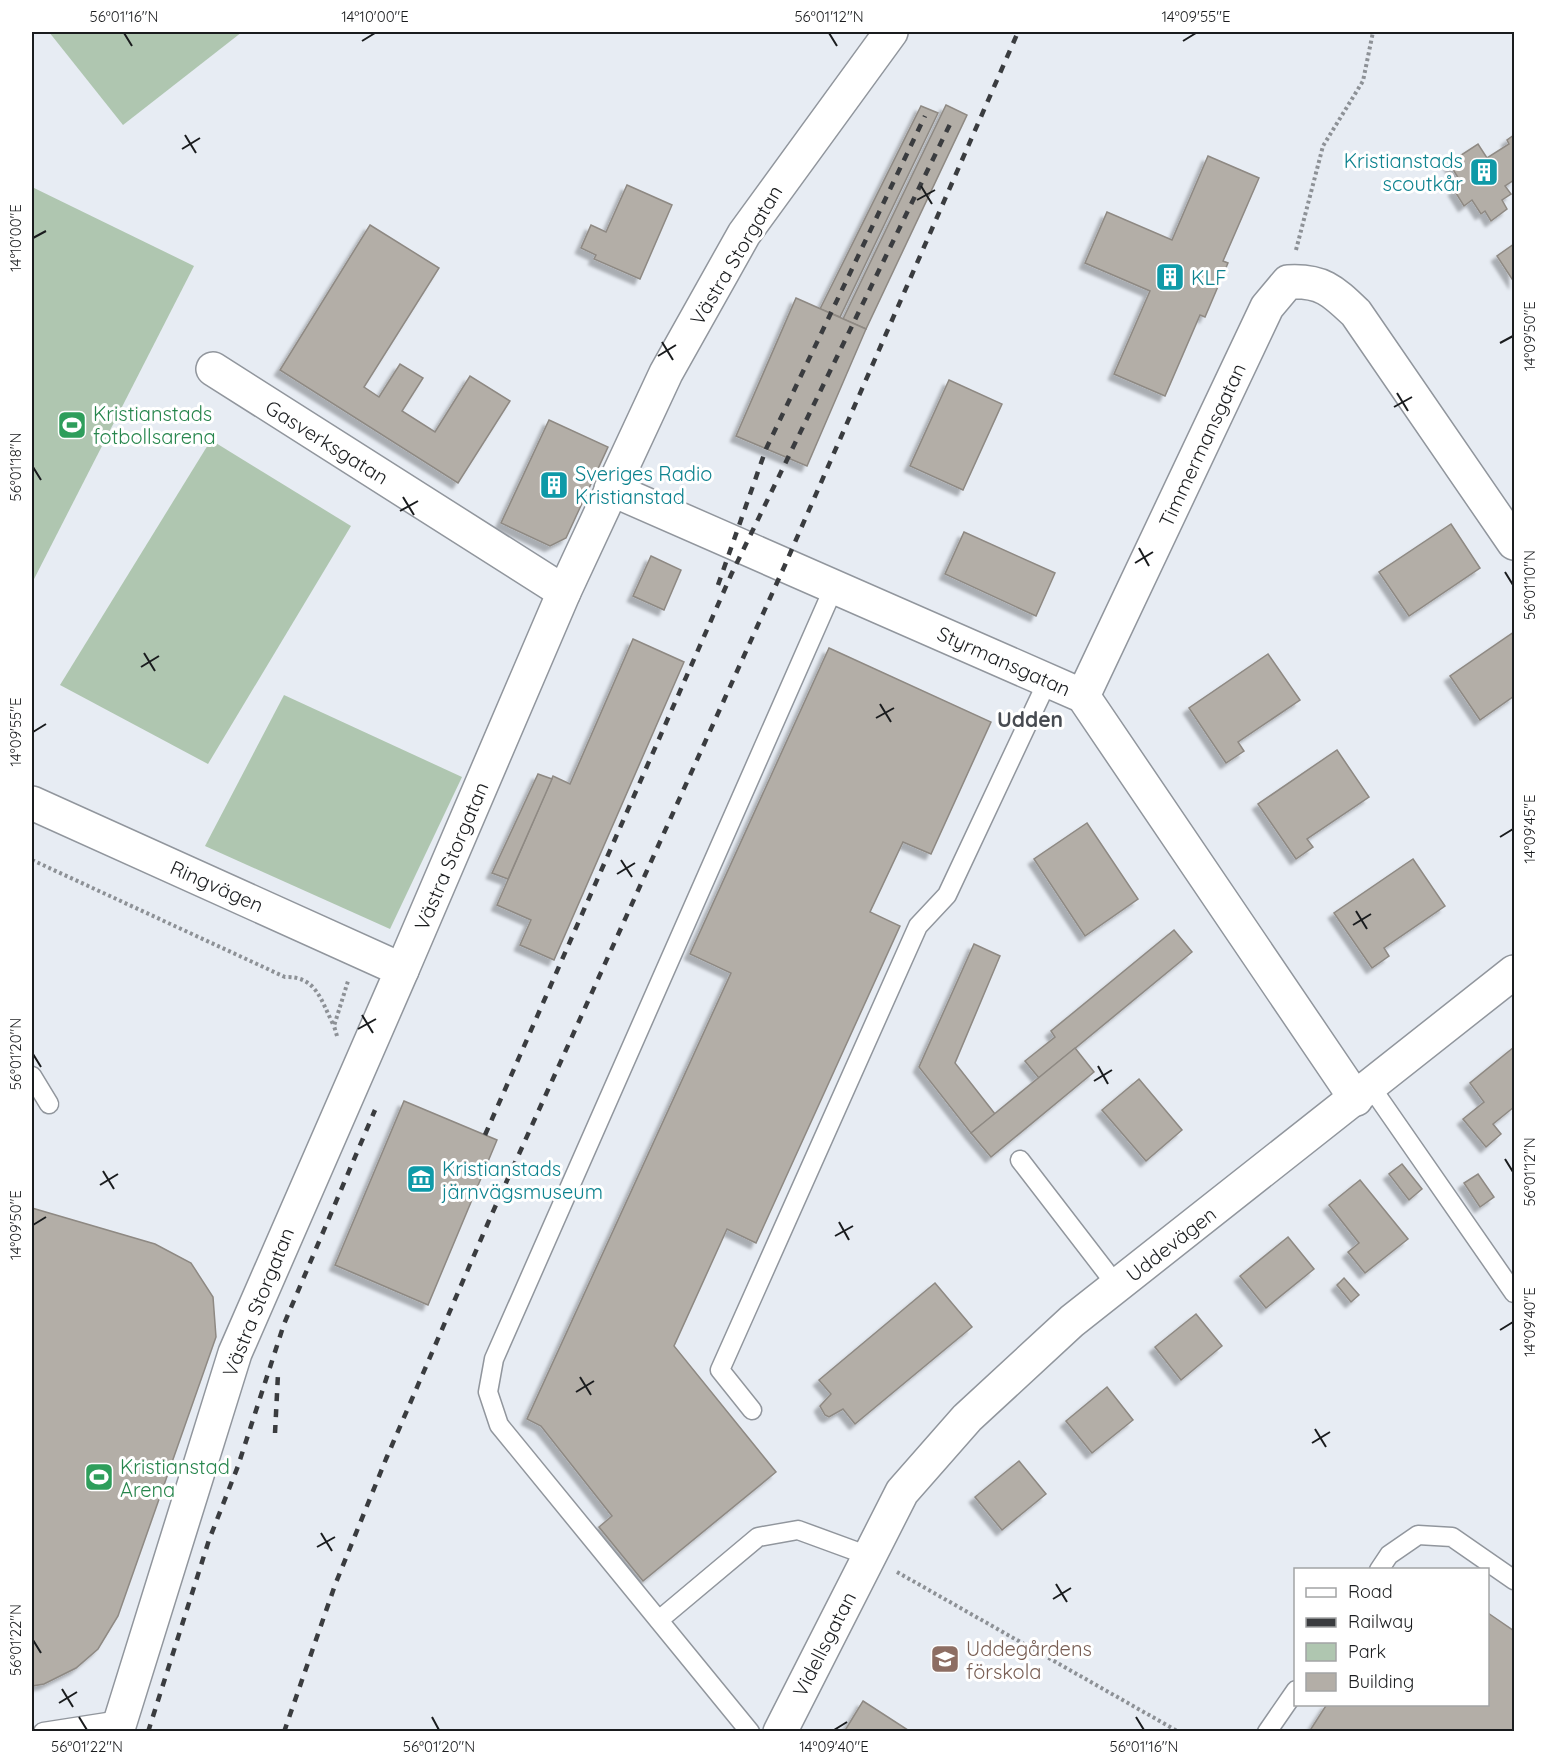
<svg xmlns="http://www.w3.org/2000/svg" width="1546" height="1763" font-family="Quicksand,sans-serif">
<defs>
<filter id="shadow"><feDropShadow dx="-5.5" dy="5.5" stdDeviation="1.5" flood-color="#0004"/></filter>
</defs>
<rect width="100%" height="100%" fill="#e7ecf3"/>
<g fill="#afc6b0">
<polygon points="49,32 242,32 123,125"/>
<polygon points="32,187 194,266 32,583"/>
<polygon points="211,440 351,526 208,764 60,685"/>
<polygon points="284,695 462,777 390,929 205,846"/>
</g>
<g fill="#b3aea7" stroke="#8e8983" stroke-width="1.5" filter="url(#shadow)">
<polygon points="946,105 967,115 866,329 843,319"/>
<polygon points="921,106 938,113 840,317 820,309"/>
<polygon points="1514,135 1514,180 1505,186 1511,194 1502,200 1507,209 1491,221 1485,211 1481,214 1472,200 1464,206 1454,190 1462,184 1449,163 1478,144 1487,158 1509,144 1507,140"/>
<polygon points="1208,156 1259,178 1223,261 1228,263 1205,317 1200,315 1165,396 1114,374 1150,291 1085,263 1107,212 1172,240"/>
<polygon points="627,185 672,205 640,279 594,259 596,255 581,248 591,225 606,232"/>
<polygon points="370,225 439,268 364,387 379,397 400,364 423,378 402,411 435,432 470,376 510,401 458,483 280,370"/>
<polygon points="1514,244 1514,282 1497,256"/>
<polygon points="796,298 866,329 807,466 736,436"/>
<polygon points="949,380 1002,404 963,490 910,466"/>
<polygon points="549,420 608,447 566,538 550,546 501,523"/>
<polygon points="1451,524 1480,568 1409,616 1379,572"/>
<polygon points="964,532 1055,573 1036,616 945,574"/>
<polygon points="651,556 681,570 664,610 633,596"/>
<polygon points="1514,632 1514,696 1480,720 1450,676"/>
<polygon points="633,639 684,662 554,960 520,945 531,920 497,905 553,776 570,784"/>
<polygon points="829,648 991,722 931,854 903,842 870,912 900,926 756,1243 727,1229 674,1346 776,1472 643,1581 599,1527 612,1516 541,1426 527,1419 731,973 690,954"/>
<polygon points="1268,654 1300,700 1238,742 1244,751 1226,763 1189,708"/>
<polygon points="1337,750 1369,797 1307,839 1313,847 1296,859 1258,804"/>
<polygon points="538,774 552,779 508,879 492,873"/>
<polygon points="1087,823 1138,899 1085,936 1034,859"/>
<polygon points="1413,859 1445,906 1384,948 1389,956 1372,968 1334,913"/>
<polygon points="1174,930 1192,952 1039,1078 1025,1061 1055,1037 1051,1031"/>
<polygon points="974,944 1000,956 955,1063 995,1114 971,1133 919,1067"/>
<polygon points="1514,1047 1514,1107 1493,1124 1501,1134 1486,1147 1463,1119 1484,1102 1470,1083"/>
<polygon points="1075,1048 1094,1072 991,1157 971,1133"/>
<polygon points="1139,1079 1182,1130 1146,1161 1102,1110"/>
<polygon points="404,1101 497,1140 428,1305 335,1265"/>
<polygon points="1402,1164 1422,1189 1409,1200 1389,1174"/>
<polygon points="1478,1174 1494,1197 1480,1207 1464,1183"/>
<polygon points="1360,1180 1408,1239 1365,1273 1348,1252 1359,1243 1329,1205"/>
<polygon points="32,1208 155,1244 191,1263 213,1297 216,1337 118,1616 98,1649 76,1668 44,1684 32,1686"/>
<polygon points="1288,1237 1314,1269 1266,1308 1240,1276"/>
<polygon points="1344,1278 1359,1295 1351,1302 1337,1285"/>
<polygon points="935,1283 972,1327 855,1424 843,1409 829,1417 825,1415 820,1406 831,1394 819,1380"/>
<polygon points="1196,1314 1222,1346 1181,1380 1155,1347"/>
<polygon points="1107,1387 1133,1420 1092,1453 1066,1421"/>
<polygon points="1019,1461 1046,1494 1002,1530 975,1497"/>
<polygon points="1488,1613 1514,1631 1514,1732 1309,1732 1327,1704 1488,1704"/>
<polygon points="863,1701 911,1732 844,1732"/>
</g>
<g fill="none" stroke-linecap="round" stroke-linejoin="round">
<g stroke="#91969d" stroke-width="21">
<g id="service">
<polyline points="32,1076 49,1104"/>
<polyline points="1371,1087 1514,1293"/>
<polyline points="1020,1160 1117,1286"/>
<polyline points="752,1410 720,1370 918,926 947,895 1048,680"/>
<polyline points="1379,1570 1389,1555 1418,1535 1452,1537 1514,1580"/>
<polyline points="659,1620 758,1537 798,1530 869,1556"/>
<polyline points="43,1732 120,1720"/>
<polyline points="750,1732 499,1425 488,1392 494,1359 834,587"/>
<polyline points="1267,1732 1296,1690"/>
</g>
</g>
<g stroke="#91969d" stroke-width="36">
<g id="minor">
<polyline points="213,369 564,592"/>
<polyline points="611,489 1083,696 1356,1099"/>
<path d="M1083 696 1267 307 1288 282C1322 280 1333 291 1356 313L1514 543"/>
<polyline points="402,970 564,592 666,373 744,234 891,32"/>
<polyline points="780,1732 902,1492 967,1418 1072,1321 1514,972"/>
</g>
</g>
<g stroke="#91969d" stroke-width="36">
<polyline id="tertiary" points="32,803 402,970 235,1353 117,1732"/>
</g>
<g stroke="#8d9196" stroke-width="4" stroke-dasharray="3 3" stroke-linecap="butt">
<polyline points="1296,250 1323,146 1363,81 1373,32"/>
<path d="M32 860 285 977C317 976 321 1001 334 1026"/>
<polyline points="337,1036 334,1026 348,981"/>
<polyline points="897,1572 1179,1732"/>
</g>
<use href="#service" stroke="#fff" stroke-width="18"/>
<use href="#minor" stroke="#fff" stroke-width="33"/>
<use href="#tertiary" stroke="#fff" stroke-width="33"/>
<g stroke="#3a3c3f" stroke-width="4.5" stroke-dasharray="8 8" stroke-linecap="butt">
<polyline points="718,585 766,449 925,116"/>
<polyline points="485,1135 731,575 952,120"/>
<polyline points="275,1433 278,1374"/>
<polyline points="148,1732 209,1540 238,1466 284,1324 375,1110"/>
<polyline points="284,1732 335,1585 386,1459 491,1216 785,565 1018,32"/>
</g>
</g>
<path fill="none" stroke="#1a1c1e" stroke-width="2" d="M124 33 132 46M829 33 837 46M362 41 375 33M1183 41 1196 33M185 135 196 153M182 149 200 138M921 186 932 204M917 200 935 190M33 238 46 231M662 342 673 360M1500 343 1513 336M658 356 676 345M1397 393 1408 411M1394 407 1412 397M33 467 41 480M403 497 414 515M400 511 418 501M1139 548 1149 566M1135 563 1153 552M1505 572 1513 585M144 653 155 671M141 667 159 656M880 704 891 722M876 718 894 708M33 732 46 724M1500 837 1513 829M621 860 632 877M617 874 635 863M1356 911 1367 929M1353 925 1371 914M362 1015 373 1033M358 1029 376 1019M33 1054 41 1067M1098 1066 1108 1084M1094 1081 1112 1070M1505 1159 1513 1172M103 1171 114 1189M100 1185 118 1174M839 1222 849 1240M33 1225 46 1217M835 1236 853 1226M1500 1330 1513 1322M580 1377 591 1395M576 1392 594 1381M1315 1429 1326 1447M1312 1443 1330 1432M321 1533 332 1551M317 1547 335 1537M1056 1584 1067 1602M1053 1599 1071 1588M33 1640 41 1653M62 1689 73 1707M59 1703 77 1692M79 1717 87 1730M432 1717 439 1730M1136 1717 1144 1730M834 1730 847 1722"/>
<defs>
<g id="building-square" transform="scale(1.5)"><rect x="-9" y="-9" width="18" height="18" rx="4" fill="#0f9aa8" stroke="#fff"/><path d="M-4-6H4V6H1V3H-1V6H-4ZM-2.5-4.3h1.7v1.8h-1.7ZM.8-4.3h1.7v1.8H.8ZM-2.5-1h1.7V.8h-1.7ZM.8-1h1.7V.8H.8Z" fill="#fff"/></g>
<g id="stadium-square" transform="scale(1.5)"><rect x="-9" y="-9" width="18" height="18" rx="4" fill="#2e9e5b" stroke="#fff"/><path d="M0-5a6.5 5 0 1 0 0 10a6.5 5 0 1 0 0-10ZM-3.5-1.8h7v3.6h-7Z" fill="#fff"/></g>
<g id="museum-square" transform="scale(1.5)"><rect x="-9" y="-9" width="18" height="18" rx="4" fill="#0f9aa8" stroke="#fff"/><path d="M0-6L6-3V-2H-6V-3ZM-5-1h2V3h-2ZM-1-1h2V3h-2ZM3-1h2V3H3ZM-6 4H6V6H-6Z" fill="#fff"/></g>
<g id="school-square" transform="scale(1.5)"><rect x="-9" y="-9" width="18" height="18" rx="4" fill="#8d6e63" stroke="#fff"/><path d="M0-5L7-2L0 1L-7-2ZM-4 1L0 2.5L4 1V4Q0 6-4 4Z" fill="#fff"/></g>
</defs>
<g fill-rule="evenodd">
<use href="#building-square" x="1484" y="172"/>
<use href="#building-square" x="1170" y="277"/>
<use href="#stadium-square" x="72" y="425"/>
<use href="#building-square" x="554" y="485"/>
<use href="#museum-square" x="421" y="1179"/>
<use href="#stadium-square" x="99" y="1477"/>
<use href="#school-square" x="945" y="1659"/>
</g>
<g text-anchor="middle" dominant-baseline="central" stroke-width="6" stroke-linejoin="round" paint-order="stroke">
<g font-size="20" fill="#0d838f" stroke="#fff" text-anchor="start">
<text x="1463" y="160" text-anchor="end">Kristianstads<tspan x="1463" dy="23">scoutkår</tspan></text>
<text x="1191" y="277">KLF</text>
<text x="575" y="473">Sveriges Radio<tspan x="575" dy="23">Kristianstad</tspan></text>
<text x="442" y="1168">Kristianstads<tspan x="442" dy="23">järnvägsmuseum</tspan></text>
</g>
<g font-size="20" fill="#1a1c1e" stroke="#fff">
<text transform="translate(736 255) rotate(-59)">Västra Storgatan</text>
<text transform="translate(327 442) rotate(32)">Gasverksgatan</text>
<text transform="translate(1202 445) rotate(-65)">Timmermansgatan</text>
<text transform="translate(1004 661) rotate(24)">Styrmansgatan</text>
<text transform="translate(451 856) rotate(-67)">Västra Storgatan</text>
<text transform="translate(217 886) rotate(24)">Ringvägen</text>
<text transform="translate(1171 1244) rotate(-38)">Uddevägen</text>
<text transform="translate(258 1302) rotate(-68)">Västra Storgatan</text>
<text transform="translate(824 1644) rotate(-63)">Videllsgatan</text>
</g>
<g font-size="20" fill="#27864d" stroke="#fff" text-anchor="start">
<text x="93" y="413">Kristianstads<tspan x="93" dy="23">fotbollsarena</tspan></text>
<text x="120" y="1466">Kristianstad<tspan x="120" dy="23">Arena</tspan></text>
</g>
<g font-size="20" fill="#785e54" stroke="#fff" text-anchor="start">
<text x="966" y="1648">Uddegårdens<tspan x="966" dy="23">förskola</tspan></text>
</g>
<g font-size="21" font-weight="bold" fill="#474b51" stroke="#fff">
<text x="1030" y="719">Udden</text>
</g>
</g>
<rect width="1546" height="1763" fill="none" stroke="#ffffff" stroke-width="66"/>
<rect x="1294" y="1568" width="195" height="138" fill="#ffffff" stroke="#a3a4a5" stroke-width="1.5"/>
<rect x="1306" y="1588" width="30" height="9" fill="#ffffff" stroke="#a3a4a5" stroke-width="1.5"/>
<text x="1348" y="1598" font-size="18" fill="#1a1c1e">Road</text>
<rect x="1306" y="1618" width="30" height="9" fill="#3a3c3f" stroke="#a3a4a5" stroke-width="1.5"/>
<text x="1348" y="1628" font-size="18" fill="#1a1c1e">Railway</text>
<rect x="1306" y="1643" width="30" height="18" fill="#afc6b0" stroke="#a3a4a5" stroke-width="1.5"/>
<text x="1348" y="1658" font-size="18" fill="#1a1c1e">Park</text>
<rect x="1306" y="1673" width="30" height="18" fill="#b3aea7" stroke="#a3a4a5" stroke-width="1.5"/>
<text x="1348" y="1688" font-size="18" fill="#1a1c1e">Building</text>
<rect x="33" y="33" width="1480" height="1697" fill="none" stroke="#1a1c1e" stroke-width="2"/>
<g font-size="15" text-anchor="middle" fill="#1a1c1e">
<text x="124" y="22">56°01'16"N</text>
<text x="375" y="22">14°10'00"E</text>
<text x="829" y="22">56°01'12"N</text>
<text x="1196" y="22">14°09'55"E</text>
<text transform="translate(16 238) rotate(-90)" y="5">14°10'00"E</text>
<text transform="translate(1530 336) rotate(-90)" y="5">14°09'50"E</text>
<text transform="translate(16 467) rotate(-90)" y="5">56°01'18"N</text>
<text transform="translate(1530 585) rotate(-90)" y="5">56°01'10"N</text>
<text transform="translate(16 732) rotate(-90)" y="5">14°09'55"E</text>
<text transform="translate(1530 829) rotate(-90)" y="5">14°09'45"E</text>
<text transform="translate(16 1054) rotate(-90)" y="5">56°01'20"N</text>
<text transform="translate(1530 1172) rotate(-90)" y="5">56°01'12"N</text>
<text transform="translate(16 1225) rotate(-90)" y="5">14°09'50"E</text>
<text transform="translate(1530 1322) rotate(-90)" y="5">14°09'40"E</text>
<text transform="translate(16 1640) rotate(-90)" y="5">56°01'22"N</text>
<text x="87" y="1752">56°01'22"N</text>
<text x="439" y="1752">56°01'20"N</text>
<text x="834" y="1752">14°09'40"E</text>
<text x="1144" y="1752">56°01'16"N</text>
</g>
</svg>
